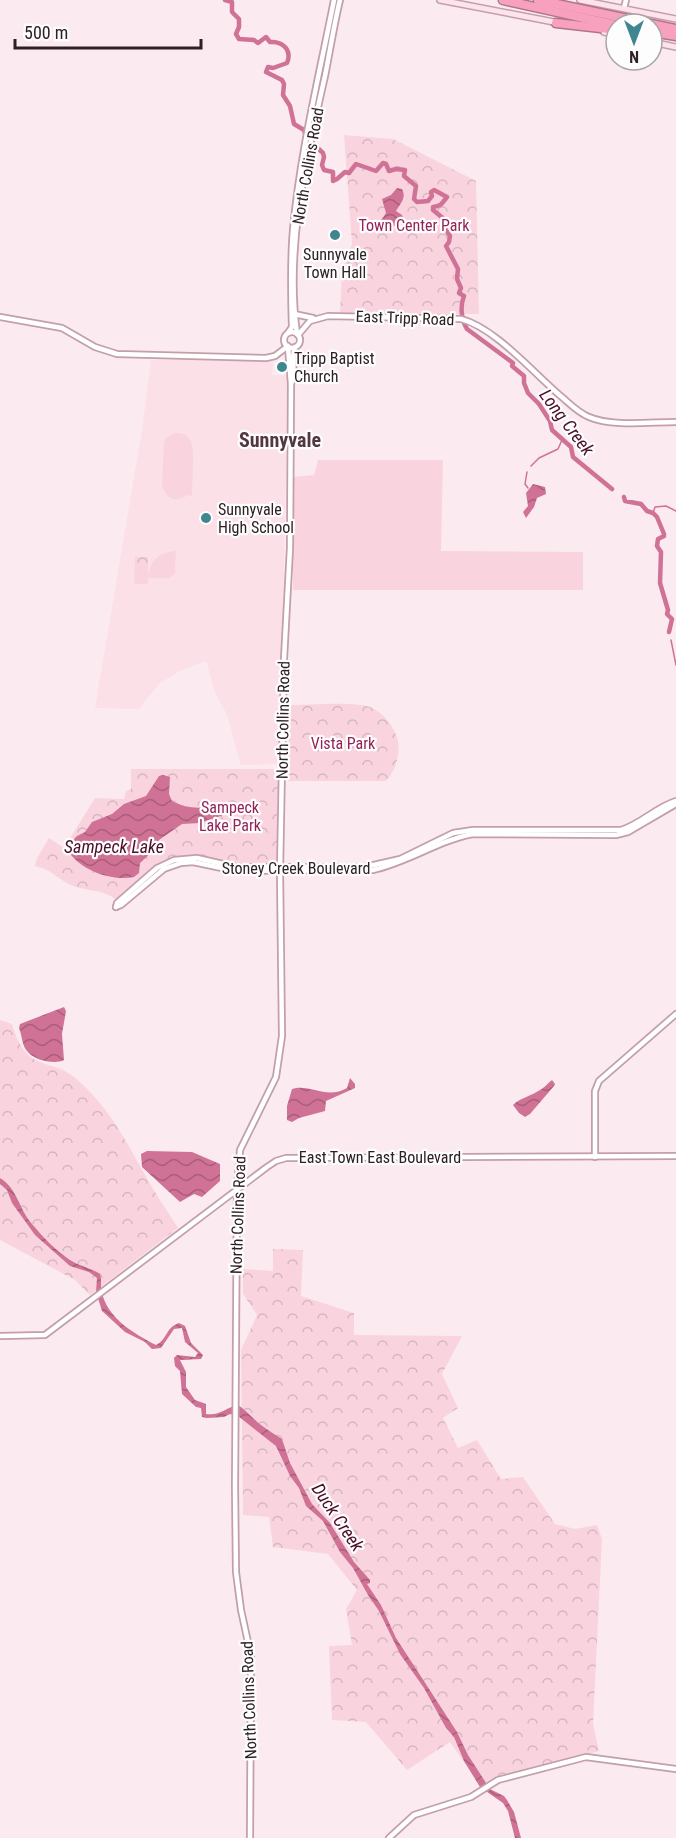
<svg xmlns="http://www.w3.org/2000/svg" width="676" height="1838" font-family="'Roboto Condensed',sans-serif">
<defs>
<pattern id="forest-crowns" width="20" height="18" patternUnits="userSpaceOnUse" patternTransform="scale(1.5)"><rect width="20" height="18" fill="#f9d4df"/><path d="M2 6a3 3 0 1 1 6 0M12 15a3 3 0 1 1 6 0" fill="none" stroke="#d6b6bf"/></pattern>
<pattern id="water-waves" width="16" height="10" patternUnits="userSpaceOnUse" patternTransform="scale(1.5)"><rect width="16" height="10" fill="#d07295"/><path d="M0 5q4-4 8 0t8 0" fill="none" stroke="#a95d79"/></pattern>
</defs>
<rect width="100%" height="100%" fill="#fbebf0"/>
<polygon fill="#fce0e8" points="151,360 273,360 272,375 288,375 280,764 241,765 227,715 215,692 206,661 182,670 160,683 139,709 95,708 142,430"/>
<g fill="#f9d4df">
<path d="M175 433C182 433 188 434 191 442 195 452 192 484 192 496L188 495C177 503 166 499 162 486L164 442 166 438Z"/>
<polygon points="318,460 443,460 441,551 583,552 583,590 293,590 293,477 314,475"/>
<path d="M176 551 175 573 170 578H148C149 561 159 552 176 551Z"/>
</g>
<g fill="url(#forest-crowns)">
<polygon points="344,135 393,139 476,181 479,314 340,314 342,273 352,244"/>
<polygon points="135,557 148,557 148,584 134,584"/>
<path d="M290 705C308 705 355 701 370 707 383 712 396 728 398 742 400 756 395 772 386 781H288Z"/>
<path d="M131 769H278L277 866C262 866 245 867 230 865 209 862 192 854 170 860L118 901C100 887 87 893 69 884 55 877 52 870 35 866L37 858 49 838 64 848 95 798 124 799 126 791 131 789Z"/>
<path d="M0 1020 12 1024C28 1078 51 1053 81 1083 110 1110 125 1139 144 1173 154 1192 167 1210 178 1228L90 1295 75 1280 0 1240Z"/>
<polygon points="273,1249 303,1250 301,1296 354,1313 354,1335 462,1336 442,1374 458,1408 443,1418 458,1448 477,1440 501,1479 523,1477 555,1524 575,1529 597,1525 602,1539 593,1724 599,1751 479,1784 450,1742 407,1770 366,1722 332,1720 329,1646 352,1645 346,1609 357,1590 328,1554 273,1547 269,1517 243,1515 241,1350 257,1315 243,1294 243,1269 273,1271"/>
</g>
<g fill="url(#water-waves)">
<path d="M397 188 402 189C407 198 400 204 396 211L402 215 404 220 399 225 388 227 380 222 386 213 382 199 391 195Z"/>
<polygon points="533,484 545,487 546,494 537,498 534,507 526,518 523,512 528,506 526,493"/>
<path d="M163 775 170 777 169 794 172 801C191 811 207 808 227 803L229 813 200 823 182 824 159 840 152 852 140 863 139 873 134 877C111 882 76 869 66 847L77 836 85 832 92 822 112 814 124 804 146 796 159 776Z"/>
<path d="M64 1007 66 1011 62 1034 64 1060C55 1065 33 1060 27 1051 22 1046 22 1035 19 1028L20 1024Z"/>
<path d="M350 1078 355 1084V1088L326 1101 325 1111 299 1118 292 1122 287 1120V1106L292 1089C309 1083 327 1100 347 1088Z"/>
<path d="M552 1080 555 1084 554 1086 530 1114 525 1117 519 1113 513 1105C520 1098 531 1096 540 1090 544 1088 548 1083 552 1080Z"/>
<polygon points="147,1151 192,1152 220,1164 220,1181 202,1197 194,1194 180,1202 142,1167 141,1154"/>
<path d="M0 1178C17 1188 19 1209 32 1224 42 1236 56 1251 70 1260 79 1266 91 1268 100 1274 102 1280 100 1286 102 1293 108 1319 135 1334 156 1345 168 1339 165 1328 179 1323L185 1326 191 1343 203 1355 201 1359 180 1360 186 1372V1387L195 1400 206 1404V1414C220 1416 225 1408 238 1405 244 1409 248 1413 253 1418 258 1424 275 1435 282 1439L290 1463 312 1504 330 1523 354 1562 370 1580V1583L367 1584 381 1605 396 1638 457 1732 468 1755 490 1789 504 1796 507 1800 514 1812 521 1838H515L508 1811 503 1803 480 1787 464 1761 454 1737 446 1728 424 1688 400 1654 379 1611 368 1595 353 1568 340 1552 323 1521 306 1506 299 1488 290 1476 276 1446 238 1416 230 1414 224 1417 207 1418 202 1417 201 1408 196 1407 182 1394 180 1371 175 1366 174 1358 177 1355 195 1357 198 1353 185 1342 182 1328 174 1329 161 1348 152 1349 145 1342 125 1332 102 1311 96 1292 97 1278 89 1272 70 1266 35 1235 12 1203 7 1190 0 1184Z"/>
</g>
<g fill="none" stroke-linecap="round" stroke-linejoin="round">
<g stroke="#d07295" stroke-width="1.5">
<polyline points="531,466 539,458 558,449 562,440"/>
<polyline points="527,472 525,484 528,488"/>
<polyline points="653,513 655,507 666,506 676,511"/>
<polyline points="671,640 676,665"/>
</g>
<g stroke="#d07295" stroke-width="4.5">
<path d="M225 0 232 2V12L239 19V27L236 34 239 39 254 40 258 43 266 37 270 42C284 41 292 51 287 63L273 68 268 67 266 72 282 80 284 84 283 95 290 106 294 124 304 130 306 137 323 153 324 157 322 165 324 170 333 172V181L337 179 345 172 349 173 356 164 376 171 383 163 386 164 389 171 396 169 405 170 404 176 416 186 414 199 417 202 428 201 432 196 431 192 434 190 447 197C442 203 442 206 433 207V210L444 219 445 228 450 236 449 242 446 246 458 269 457 279 461 288 459 293 464 296C460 306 461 319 467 329L513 363 512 366 524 376V383L528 393 539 404 550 421 552 430 571 447 573 457 612 489"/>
<polyline points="624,497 625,501 641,504 647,511 653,513 657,517 664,534 664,536 658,539 657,546 661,552 660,583 668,610 667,614 672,619 669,632"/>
</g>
<g stroke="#c39fab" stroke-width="8">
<g id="tertiary">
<polyline points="624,8 626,0"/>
<polyline points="294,314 313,318"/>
<polyline points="0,317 62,328 95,347 117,354 266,358 275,356 288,346"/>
<circle cx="292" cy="340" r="8"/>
<path d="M288 333 292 327C291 295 290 263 293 230 300 153 319 76 334 0"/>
<path d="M297 334C285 248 306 160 325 76 330 51 334 25 340 0"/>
<path d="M298 335 310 321 328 316 461 319C496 328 535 375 563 398 571 405 579 413 589 417 612 427 650 422 676 422"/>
<path d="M291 384C297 372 290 359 295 347"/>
<path d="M116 907 117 903 157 868 174 860 197 858 236 867H365L400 859 453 833 473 830H621C641 824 656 807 676 801"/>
<path d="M116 907 121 905 164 869 181 863 193 862 236 871 373 870C409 862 437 841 473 834L616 835 628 832 676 804"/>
<polyline points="595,1157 595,1091 599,1081 676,1014"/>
<polyline points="0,1336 45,1335 267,1167 276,1161 286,1158 676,1156"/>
<polyline points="250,1838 251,1656 241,1610 236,1572 235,1487 237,1189 240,1150 276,1077 282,1036 280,871 284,659 290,548 291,384 288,347"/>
<polyline points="389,1838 414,1815 471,1797 498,1780 586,1757 676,1769"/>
</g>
</g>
<g stroke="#c39fab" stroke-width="8">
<g id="secondary">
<polyline points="440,0 559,23"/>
<polyline points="580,0 676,19"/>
<polyline points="604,32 616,35"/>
<polyline points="652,42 676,47"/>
</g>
</g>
<g stroke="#b17489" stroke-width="11">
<g id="motorway">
<polyline points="503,0 616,25"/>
<polyline points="538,0 676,29"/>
<polyline points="556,23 609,29"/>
<polyline points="652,32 676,36"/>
</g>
</g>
<use href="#tertiary" stroke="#fff" stroke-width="4.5"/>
<use href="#secondary" stroke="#fde3ec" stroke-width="5"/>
<use href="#motorway" stroke="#f7a1bf" stroke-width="8"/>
</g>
<g fill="#408690" stroke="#fdfdfd" stroke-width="2">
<circle cx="335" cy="235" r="6"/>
<circle cx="282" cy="367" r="6"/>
<circle cx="206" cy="518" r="6"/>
</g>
<g text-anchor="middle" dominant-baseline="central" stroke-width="4.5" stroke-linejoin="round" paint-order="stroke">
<g font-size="16" fill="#2e2024" stroke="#fdfdfd">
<text transform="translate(308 166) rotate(-80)">North Collins Road</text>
<text transform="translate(405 318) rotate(2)">East Tripp Road</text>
<text transform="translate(283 720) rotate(-89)">North Collins Road</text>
<text x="296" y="868">Stoney Creek Boulevard</text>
<text x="380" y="1157">East Town East Boulevard</text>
<text transform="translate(238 1215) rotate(-88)">North Collins Road</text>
<text transform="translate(249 1700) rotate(-92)">North Collins Road</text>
</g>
<g font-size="16" fill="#932357" stroke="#fdfdfd">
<text x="414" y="225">Town Center Park</text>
<text x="343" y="743">Vista Park</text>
<text x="230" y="807">Sampeck<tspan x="230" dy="18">Lake Park</tspan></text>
</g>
<g font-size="16" fill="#2e2024" stroke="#fdfdfd" text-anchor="start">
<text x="335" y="254" text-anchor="middle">Sunnyvale<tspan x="335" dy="18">Town Hall</tspan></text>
<text x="294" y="358">Tripp Baptist<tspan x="294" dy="18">Church</tspan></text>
<text x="218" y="509">Sunnyvale<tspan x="218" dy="18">High School</tspan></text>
</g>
<g font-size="18" font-style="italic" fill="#4a0e29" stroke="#fdfdfd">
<text transform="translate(567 422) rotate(53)">Long Creek</text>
<text x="114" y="846">Sampeck Lake</text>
<text transform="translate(338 1517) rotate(56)">Duck Creek</text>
</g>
<g font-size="20" font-weight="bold" fill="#533640" stroke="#fdfdfd">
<text x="280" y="440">Sunnyvale</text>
</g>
</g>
<g transform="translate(634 42) rotate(180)"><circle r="28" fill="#fdfdfd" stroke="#aaa5a6" stroke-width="1.5"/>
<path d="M0-4.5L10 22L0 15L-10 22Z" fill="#408690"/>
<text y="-9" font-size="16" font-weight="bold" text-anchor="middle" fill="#2e2024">N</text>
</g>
<path d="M15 39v9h186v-9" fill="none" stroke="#2e2024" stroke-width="3"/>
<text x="24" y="39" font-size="18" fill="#2e2024" stroke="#fdfdfd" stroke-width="4.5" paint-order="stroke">500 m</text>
</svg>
